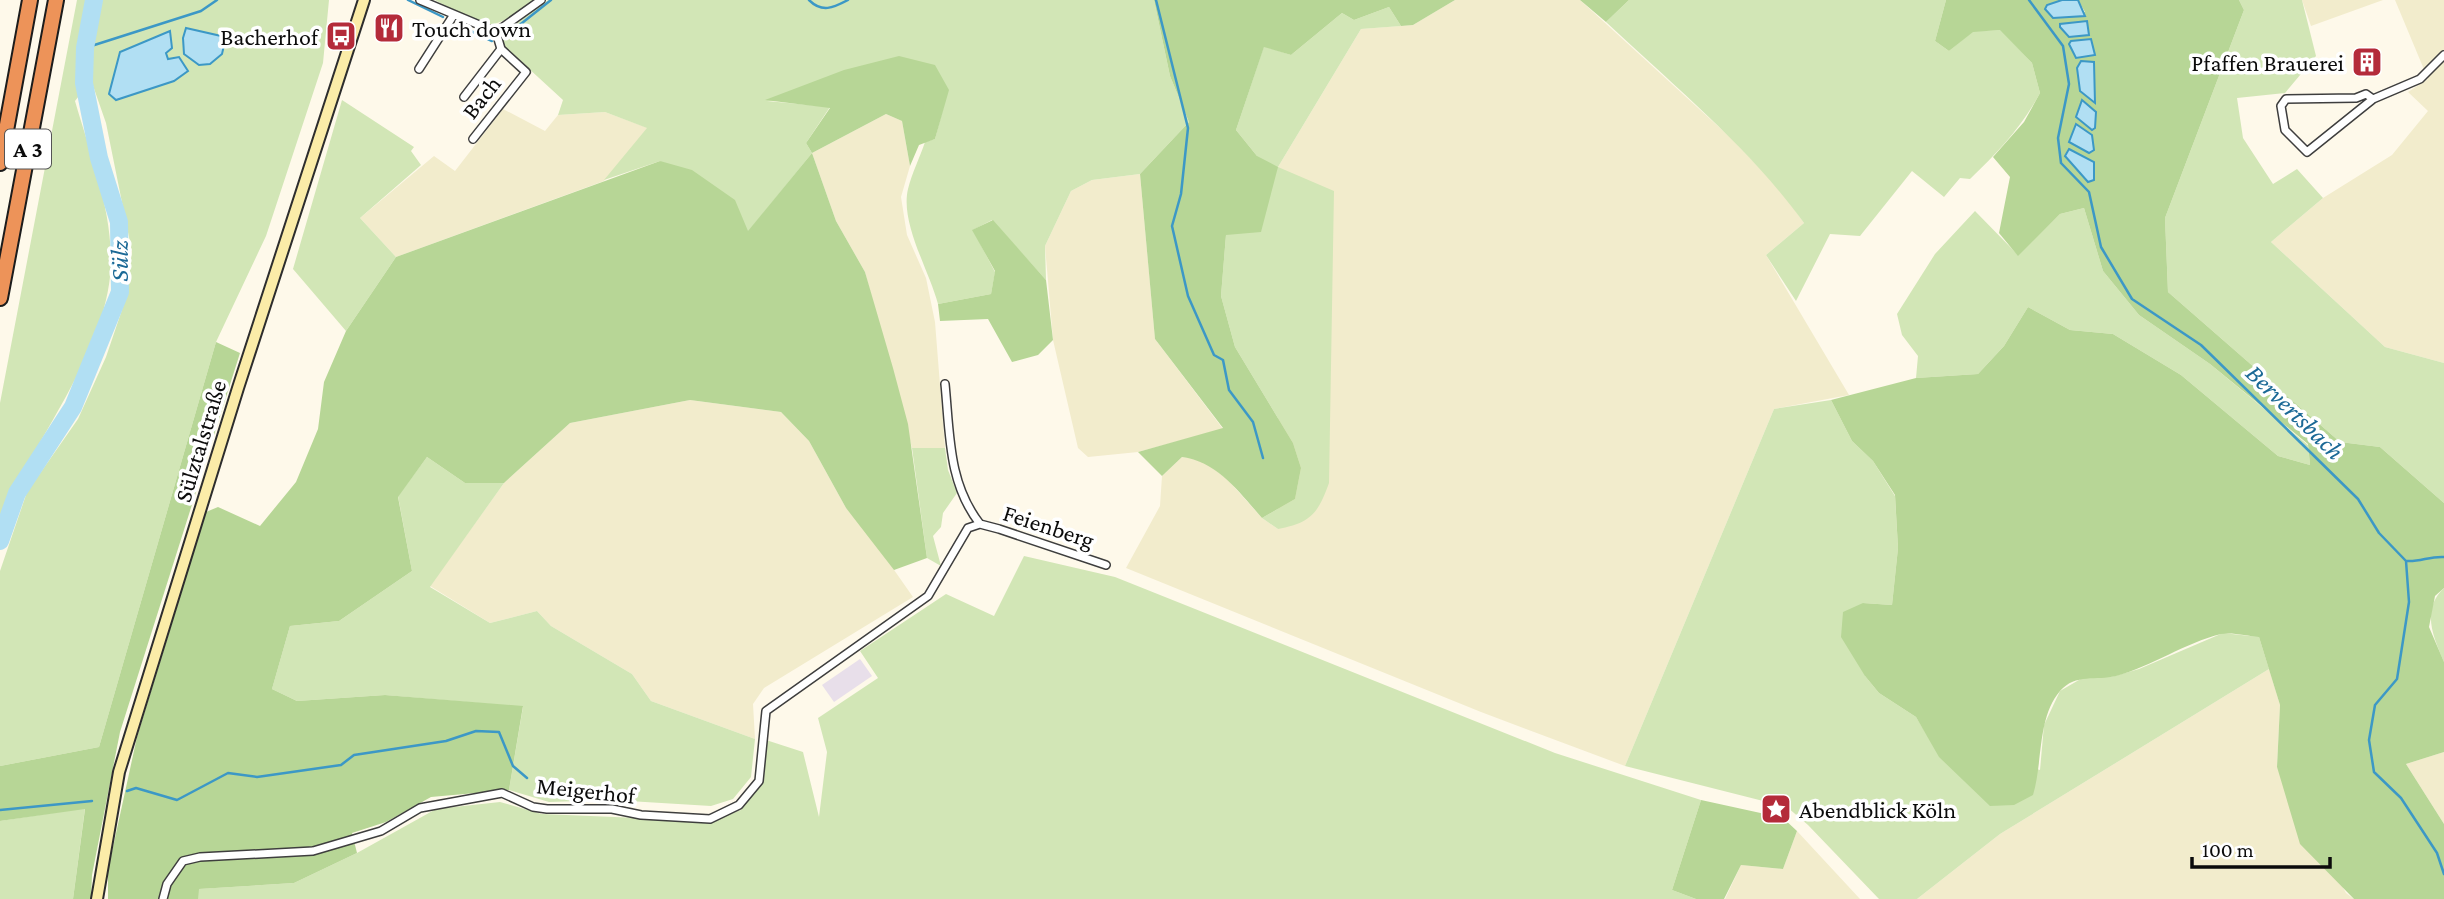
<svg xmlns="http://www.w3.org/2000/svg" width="2444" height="899" font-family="'Crimson Pro',serif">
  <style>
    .industrial { fill: #e8dfea }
    .farmland { fill: #f2eccc }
    .green { fill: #d2e6b6; fill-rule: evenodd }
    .forest { fill: #b7d696 }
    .water { fill: #b1dff3; stroke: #3c98c6; stroke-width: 2 }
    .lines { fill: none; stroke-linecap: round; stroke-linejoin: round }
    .stream { stroke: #3c98c6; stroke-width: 2.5 }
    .river { stroke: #b1dff3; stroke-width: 18 }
    .minor-casing { stroke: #3e3e3e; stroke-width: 10 }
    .secondary-casing { stroke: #2d2d2d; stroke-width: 14 }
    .motorway-casing { stroke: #1c1c1c; stroke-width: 18 }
    .minor { stroke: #fff; stroke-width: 7 }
    .secondary { stroke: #fbeca8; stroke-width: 10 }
    .motorway { stroke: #ed9359; stroke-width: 14 }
    .labels { text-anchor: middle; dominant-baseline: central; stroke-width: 7; stroke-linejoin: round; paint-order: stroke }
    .shield { fill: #fff; stroke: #545454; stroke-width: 2 }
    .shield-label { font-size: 23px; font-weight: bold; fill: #0b0b0b }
    .poi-label { font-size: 24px; fill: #0b0b0b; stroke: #fff; text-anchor: start }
    .street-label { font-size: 24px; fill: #0b0b0b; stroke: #fff }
    .water-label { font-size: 26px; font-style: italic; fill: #1b6996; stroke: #fff }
  </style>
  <rect width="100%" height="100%" fill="#fef9ea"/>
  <path class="industrial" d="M860,659L872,676L834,702L822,685Z"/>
  <path class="farmland" d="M1455,0H1580L1732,139L1783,193L1804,223L1766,255L1849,395L1774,409L1625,766L1481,712L1126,568L1160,506L1162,476L1182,457L1202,460L1227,479L1262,518L1278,529V167L1361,29L1413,25Z
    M2302,0H2383L2311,26Z
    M2395,0H2444V363L2385,347L2271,242L2323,198L2392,155L2428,111L2408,92L2428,79Z
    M503,109L545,131L558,115L605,112L648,128L604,181L396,257L360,218L434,156L455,171Z
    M886,114L902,121L910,166L901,197L907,235L926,278L935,322L945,448H912L865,272L836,221L812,153Z
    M1140,174L1155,339L1223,429L1138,452L1088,457L1078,448L1053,340L1045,246L1071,191L1092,180Z
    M690,400L781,412L809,441L846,508L871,537L913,597L764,688L753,704L755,739L651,701L632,674L551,626L537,611L490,623L430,586L504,483L570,423Z
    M2269,669L2280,705L2277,767L2346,893L2354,899H1917L2000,834Z
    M2444,752V824L2406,764Z
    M1797,831L1860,899H1725L1741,865L1783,869Z"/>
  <path class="green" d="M77,0H329L323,63L266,236L216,342L99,747L0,766V571L27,492L78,419L106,357L125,301L132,252L106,123L91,80L75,101C90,153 111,206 111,261C110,348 35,439 0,517V403ZM186,28L221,36L222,54L210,64L199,65L183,38ZM132,46L172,47L165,53L168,59Z
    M435,0H536C484,36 488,30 435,0Z
    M548,0H1154L1170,76L1189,122L1140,174L1092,180L1071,191L1045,246L1046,280L992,220L973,230L995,272L991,294L938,304C929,270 900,223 908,189C912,173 920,157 925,142L935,139L948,90L767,101L830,107L806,143L812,153L748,232L660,161L604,180L647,128L605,112L558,115L563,100L501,43V35Z
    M1629,0H1946L1935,41L1949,51L1973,31L2001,30L2032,63L2040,93C2021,128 1998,152 1970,179L1960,178L1944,197L1912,171L1860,236L1830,234L1796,301L1766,255L1804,223C1749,147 1674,86 1606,22Z
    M2239,0H2302L2316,56L2285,93L2237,98L2243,138L2273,184L2297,169L2323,198L2271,242L2385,347L2444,363V503L2380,447L2340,442L2168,292L2165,218L2244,10Z
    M1389,7L1401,26L1361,29L1278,167L1334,191L1329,483C1318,514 1310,523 1278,529L1262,518L1295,499L1301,468L1293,443L1235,347L1221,296L1226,235L1257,156L1236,130L1264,46L1291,55L1342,13L1354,20Z
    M342,100L414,147L411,151L421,165L360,218L396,257L346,331L293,269Z
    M2084,208L2103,271L2139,315L2210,364L2308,445L2310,465L2278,456L2181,375L2113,334L2070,330L2028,307L2004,346L1978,374L1916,378L1918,356L1902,335L1897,314L1935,254L1975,211L2018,255L2060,214Z
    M1831,400L1852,441L1873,461L1895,496L1898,548L1892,605L1863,603L1865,676L1879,693L1916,717L1927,735L2040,770L2044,725L2060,691L2084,677H2111L2139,669L2223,633L2259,637L2269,669L2000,834L1917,899H1879L1808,825L1787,807L1625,766L1774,409Z
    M912,448H945L948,470L957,493L943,513L941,527L933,536L941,566L927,558Z
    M427,457L465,483H504L430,587L490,623L537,611L551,626L632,674L651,701L755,739L751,777L733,799L711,806L612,800L549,802L509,790L523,707L385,695L297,701L272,689L290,626L339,621L412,571L398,496Z
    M1024,556L1115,577L1555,753L1701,800L1672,890L1696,899H198V889L294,883L357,853L436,809L500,802L542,814L711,821L741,810L764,781L766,740L803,752L819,817L827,752L818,718L878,678L860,651L946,594L994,616Z
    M2444,588V662C2433,636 2421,610 2444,588Z
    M85,808L73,899H0V821Z"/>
  <path class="forest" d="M1154,0H1455L1413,25L1401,26L1389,7L1354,20L1342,13L1291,55L1264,47L1236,130L1257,156L1278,167L1261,232L1226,235L1221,296L1235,347L1293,443L1301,468L1295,499L1262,518C1239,492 1218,462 1182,457L1162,476L1138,452L1223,428L1155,339L1140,174L1189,122L1170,76Z
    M1580,0H1629L1606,22Z
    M1946,0H2062L2047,5L2085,12L2078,0H2239L2244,10L2165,218L2168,292L2340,442L2380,447L2444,503V588L2435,596L2429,627L2444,662V752L2406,764L2444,824V899H2354L2300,844L2277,767L2280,705L2259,637C2248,636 2232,632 2221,634C2185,643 2152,666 2116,676C2096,681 2076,673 2060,691C2037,718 2043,762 2033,795L2014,805L1990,806L1939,757L1916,717L1879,693L1865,676L1841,637L1843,612L1863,603L1892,605L1898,548L1895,495L1873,461L1852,441L1831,400L1916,378L1978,374L2004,346L2028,307L2070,330L2113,334L2181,375L2278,456L2310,465L2308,444L2210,364L2139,315L2103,271L2084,208L2060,214L2018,256L1999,233L2010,177L1993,157L2024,122L2040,93L2032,63L2000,30L1973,32L1949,51L1935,41Z
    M899,56L935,65L949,90L935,139L919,145L910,166L902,121L886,114L812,153L836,221L865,272L893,368L908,424L927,558L894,570L846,508L809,441L781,412L690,400L570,423L504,483H465L427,457L398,497L412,571L339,621L290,626L272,689L297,701L385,695L523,706L509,790L431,797L386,822L352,833L357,853L294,883L199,889L198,899H108V870L137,737L206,512L218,507L260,526L296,482L318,429L324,382L346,331L396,257L660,161L692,170L735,200L748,231L812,153L806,143L830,108L765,100L844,70Z
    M993,220L1046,280L1053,340L1038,355L1012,362L988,319L940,321L938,304L991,294L995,271L972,230Z
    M216,342L240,353L120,732L92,875L91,899H73L85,809L0,821V766L99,747Z
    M1701,800L1783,818L1797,831L1783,869L1741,865L1724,899H1696L1672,890Z"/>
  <path class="water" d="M2062,0H2078L2085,16L2053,18L2045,9L2047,5Z
    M2087,21L2089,35L2069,37L2060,27V24Z
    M186,28L221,36L225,41L222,54L210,64L199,65L184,54L183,38Z
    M170,31L172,48L166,53L168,59L179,57L188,71L174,81L116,100L109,94L120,52Z
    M2091,39L2095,55L2076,58L2069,44L2071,41Z
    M2081,61L2094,62L2095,103L2080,91L2077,68Z
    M2082,100L2096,112L2095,128L2092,130L2076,117Z
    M2076,124L2092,135L2094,150L2089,153L2069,142Z
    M2069,149L2094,162V180L2088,182L2065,156Z"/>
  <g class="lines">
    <path class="stream" d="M408,0L443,17
      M809,0C822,13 833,8 848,0
      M1156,0L1188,128L1181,194L1172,226L1188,296L1214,355L1223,360L1229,390L1253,422L1263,458
      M2029,0L2063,46L2069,84L2058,138L2061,163L2089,192L2101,247L2132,299L2201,345L2358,499L2379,533L2406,561L2409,602L2397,679L2375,705L2369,740L2374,772L2401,798L2437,853L2444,874
      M460,26L492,41
      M503,38L551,0
      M85,48L201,11L217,0
      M2407,561C2420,562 2430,556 2444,557
      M127,791L136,788L177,800L228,773L257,777L341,765L354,755L446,741L476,731L499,732L513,766L527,778
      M0,810L92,801"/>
    <path class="river" d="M0,541L17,493L73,407L120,292L119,222L99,158L84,83L85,48L94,0"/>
    <g class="minor-casing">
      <path id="minor" d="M420,0L496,32
        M496,32L541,0
        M419,69L453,16
        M464,97L501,49
        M2373,99L2366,94L2356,98L2286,99L2281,106L2285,130L2307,152L2373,99L2420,79L2444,55
        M473,139L526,72L501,49L496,32
        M945,384C950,434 948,483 980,524
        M163,899L167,884L183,861L200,857L313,851L381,831L420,808L502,793L533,807L547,809H612L641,815L710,819L739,805L759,781L766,711L928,596L968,528L980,524L999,529L1106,565"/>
    </g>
    <g class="secondary-casing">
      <path id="secondary" d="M97,899L119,772L238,388L364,0"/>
    </g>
    <g class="motorway-casing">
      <path id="motorway" d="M0,163L30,0
        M0,298L56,0"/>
    </g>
    <use href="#minor" class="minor"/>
    <use href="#secondary" class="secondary"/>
    <use href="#motorway" class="motorway"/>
  </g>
  <defs>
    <g id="restaurant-square" transform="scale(1.575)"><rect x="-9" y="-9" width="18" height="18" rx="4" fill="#b42b3a" stroke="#fff"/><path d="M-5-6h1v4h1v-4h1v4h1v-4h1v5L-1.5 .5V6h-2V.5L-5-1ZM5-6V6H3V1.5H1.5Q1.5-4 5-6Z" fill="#fff"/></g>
    <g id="bus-square" transform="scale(1.575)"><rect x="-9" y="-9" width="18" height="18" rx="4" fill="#b42b3a" stroke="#fff"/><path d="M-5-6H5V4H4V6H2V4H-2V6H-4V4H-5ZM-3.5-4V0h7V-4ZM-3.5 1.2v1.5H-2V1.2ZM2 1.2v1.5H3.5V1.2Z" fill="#fff"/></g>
    <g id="building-square" transform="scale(1.575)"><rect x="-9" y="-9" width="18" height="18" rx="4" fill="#b42b3a" stroke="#fff"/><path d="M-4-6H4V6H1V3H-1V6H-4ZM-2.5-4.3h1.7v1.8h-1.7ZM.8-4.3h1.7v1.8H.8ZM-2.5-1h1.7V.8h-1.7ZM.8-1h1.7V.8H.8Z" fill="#fff"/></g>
    <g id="sight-square" transform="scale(1.575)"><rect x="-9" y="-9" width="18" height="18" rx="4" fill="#b42b3a" stroke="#fff"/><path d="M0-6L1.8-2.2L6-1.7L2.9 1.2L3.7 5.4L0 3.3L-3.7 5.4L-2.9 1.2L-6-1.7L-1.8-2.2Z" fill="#fff"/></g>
  </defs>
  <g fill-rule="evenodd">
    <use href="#restaurant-square" x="389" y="28"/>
    <use href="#bus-square" x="341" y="36"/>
    <use href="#building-square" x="2367" y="62"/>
    <use href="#sight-square" x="1776" y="809"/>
  </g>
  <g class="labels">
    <rect class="shield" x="5" y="129.5" width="46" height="39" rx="5"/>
    <g class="shield-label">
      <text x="28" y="149">A 3</text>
    </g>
    <g class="poi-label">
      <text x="412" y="28">Touch down</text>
      <text x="318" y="36" text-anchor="end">Bacherhof</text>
      <text x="2344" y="62" text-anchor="end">Pfaffen Brauerei</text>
      <text x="1799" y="809">Abendblick Köln</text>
    </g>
    <g class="street-label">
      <text transform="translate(481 97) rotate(-52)">Bach</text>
      <text transform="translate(200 441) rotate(-73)">Sülztalstraße</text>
      <text transform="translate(1049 526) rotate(18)">Feienberg</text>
      <text transform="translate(586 790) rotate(6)">Meigerhof</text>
    </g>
    <g class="water-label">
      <text transform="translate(119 261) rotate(-90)">Sülz</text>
      <text transform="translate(2295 412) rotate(44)">Bervertsbach</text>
    </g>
  </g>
  <path d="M2192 857v10h138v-10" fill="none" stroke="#0b0b0b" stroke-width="3.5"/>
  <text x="2202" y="857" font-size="21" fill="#0b0b0b" stroke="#ffffff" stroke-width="5" paint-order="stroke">100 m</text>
</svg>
